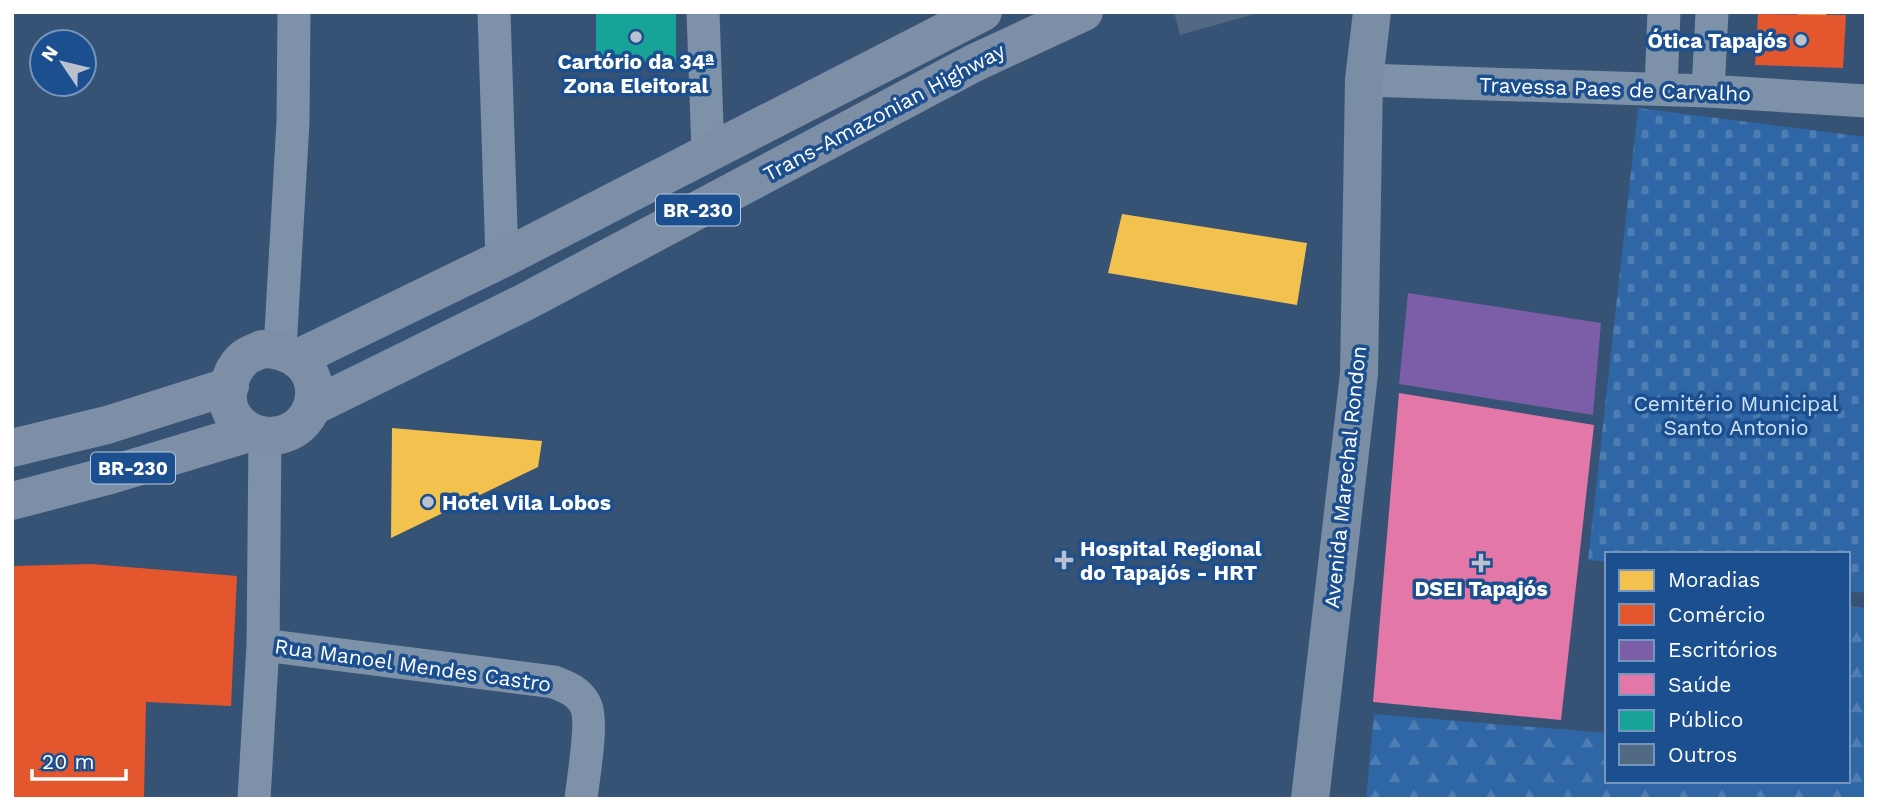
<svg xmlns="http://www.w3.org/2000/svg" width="1878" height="811" font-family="'Work Sans',sans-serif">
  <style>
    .forest { fill: url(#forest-firs) }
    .cemetery { fill: url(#cemetery-stones) }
    .homes { fill: #f2c14e }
    .shops { fill: #e4572e }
    .offices { fill: #7b5ea7 }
    .health { fill: #e377a8 }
    .public { fill: #17a398 }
    .building { fill: #526984 }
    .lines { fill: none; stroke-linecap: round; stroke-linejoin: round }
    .street { stroke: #7d92a8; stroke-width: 33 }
    .secondary { stroke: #798da4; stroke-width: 38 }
    .primary { stroke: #7d8ea7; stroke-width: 38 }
    .poi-dot { fill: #b9c2ce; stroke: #1b4f8f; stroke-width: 2.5 }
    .labels { text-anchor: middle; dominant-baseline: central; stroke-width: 7; stroke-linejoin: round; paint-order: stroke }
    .shield { fill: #1b4f8f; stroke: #bbcadd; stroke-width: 2 }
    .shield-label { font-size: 19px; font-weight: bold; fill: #fff }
    .poi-label { font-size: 21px; font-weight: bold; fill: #fff; stroke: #1b4f8f }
    .street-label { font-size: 21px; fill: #fff; stroke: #1b4f8f }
    .park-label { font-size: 21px; fill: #cfe3fa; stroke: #1b4f8f }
  </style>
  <defs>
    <pattern id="forest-firs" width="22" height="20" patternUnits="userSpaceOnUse" patternTransform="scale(1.75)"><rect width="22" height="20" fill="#2f66a5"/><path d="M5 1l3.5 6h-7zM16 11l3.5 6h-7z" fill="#4e7db2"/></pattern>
    <pattern id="cemetery-stones" width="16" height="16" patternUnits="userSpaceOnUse" patternTransform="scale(1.75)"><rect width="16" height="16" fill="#2f66a5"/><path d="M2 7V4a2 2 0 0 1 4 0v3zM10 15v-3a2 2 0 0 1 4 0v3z" fill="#4e7db2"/></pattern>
  </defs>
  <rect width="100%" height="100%" fill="#365274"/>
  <path class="forest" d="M1848,606L1866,608V799H1366L1374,714L1607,733V781H1848Z"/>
  <path class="cemetery" d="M1638,108L1866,137V593L1848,591V554H1607V562L1588,560Z"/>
  <path class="homes" d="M1798,12H1827L1826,15H1798Z
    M1122,214L1307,243L1297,305L1108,273Z
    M392,428L542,441L538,467L391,538Z"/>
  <path class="shops" d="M1758,14L1846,15L1843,68L1755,65Z
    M91,564L237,576L231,706L146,702L144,799H12V566Z"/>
  <path class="offices" d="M1408,293L1601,323L1593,415L1399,384Z"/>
  <path class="health" d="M1399,393L1594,425L1561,720L1373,702Z"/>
  <path class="public" d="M596,12H676V62L596,63Z"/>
  <path class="building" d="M1174,12H1258V13L1180,35Z"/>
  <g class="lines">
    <path class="street" d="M494,12L502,259
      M703,12L708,152
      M1364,80L1708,91L1866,101
      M1661,89L1664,12
      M1708,91L1712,12
      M280,349L293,122L294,12
      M263,645L554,682C567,687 578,691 585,704C594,719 583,779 581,799
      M254,799L263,645L265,436"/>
    <path class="secondary" d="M1310,799L1359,374L1364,80L1372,12"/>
    <path class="primary" d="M262,349C333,350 327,433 271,436C256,436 242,429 234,417C222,400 229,372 243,359C248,354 256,352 262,349Z
      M298,358L502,259L983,12
      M312,407L525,302L974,63L1084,12
      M12,448L107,425L230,386
      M12,501L107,476L252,432"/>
  </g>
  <g class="poi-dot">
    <circle cx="636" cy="37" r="7"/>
    <circle cx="1801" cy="40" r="7"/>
    <circle cx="428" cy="502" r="7"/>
    <path d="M1060.5 549.5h7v7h7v7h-7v7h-7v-7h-7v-7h7z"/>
    <path d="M1477.5 552.5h7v7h7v7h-7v7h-7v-7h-7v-7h7z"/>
  </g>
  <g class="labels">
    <g class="shield">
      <rect x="656" y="194.5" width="84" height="31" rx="5"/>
      <rect x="91" y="452.5" width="84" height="31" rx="5"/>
    </g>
    <g class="shield-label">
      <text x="698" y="210">BR-230</text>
      <text x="133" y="468">BR-230</text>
    </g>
    <g class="poi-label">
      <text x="1787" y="40" text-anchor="end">Ótica Tapajós</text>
      <text x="636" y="61">Cartório da 34ª<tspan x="636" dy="24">Zona Eleitoral</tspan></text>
      <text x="442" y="502" text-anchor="start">Hotel Vila Lobos</text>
      <text x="1080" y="548" text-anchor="start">Hospital Regional<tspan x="1080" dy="24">do Tapajós - HRT</tspan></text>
      <text x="1481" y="588">DSEI Tapajós</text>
    </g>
    <g class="street-label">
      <text transform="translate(1615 89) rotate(2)">Travessa Paes de Carvalho</text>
      <text transform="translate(884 112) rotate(-28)">Trans-Amazonian Highway</text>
      <text transform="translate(1345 477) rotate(-84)">Avenida Marechal Rondon</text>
      <text transform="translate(413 665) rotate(8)">Rua Manoel Mendes Castro</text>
    </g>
    <g class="park-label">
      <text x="1736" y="403">Cemitério Municipal<tspan x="1736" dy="24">Santo Antonio</tspan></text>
    </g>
  </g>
  <rect width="1878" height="811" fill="none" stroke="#ffffff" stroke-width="28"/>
  <rect x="1605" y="552" width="245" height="231" fill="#1b4f8f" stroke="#7695bc" stroke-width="2"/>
  <rect x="1619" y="570" width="35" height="21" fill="#f2c14e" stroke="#7695bc" stroke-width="2"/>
  <text x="1668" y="587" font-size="21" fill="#ffffff">Moradias</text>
  <rect x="1619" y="604" width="35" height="21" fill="#e4572e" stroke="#7695bc" stroke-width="2"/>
  <text x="1668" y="622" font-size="21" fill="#ffffff">Comércio</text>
  <rect x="1619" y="640" width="35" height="21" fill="#7b5ea7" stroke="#7695bc" stroke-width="2"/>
  <text x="1668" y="657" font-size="21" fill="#ffffff">Escritórios</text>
  <rect x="1619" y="674" width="35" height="21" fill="#e377a8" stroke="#7695bc" stroke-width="2"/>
  <text x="1668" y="692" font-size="21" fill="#ffffff">Saúde</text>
  <rect x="1619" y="710" width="35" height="21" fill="#17a398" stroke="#7695bc" stroke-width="2"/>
  <text x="1668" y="727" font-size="21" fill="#ffffff">Público</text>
  <rect x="1619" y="744" width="35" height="21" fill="#526984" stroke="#7695bc" stroke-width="2"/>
  <text x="1668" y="762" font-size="21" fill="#ffffff">Outros</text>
  <g transform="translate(63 63) rotate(305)"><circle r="33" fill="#1b4f8f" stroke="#7695bc" stroke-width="2"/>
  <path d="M0-5L12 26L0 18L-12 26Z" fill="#b9c2ce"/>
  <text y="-10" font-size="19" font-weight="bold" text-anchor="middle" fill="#ffffff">N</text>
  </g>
  <path d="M32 769v10h94v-10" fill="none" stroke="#ffffff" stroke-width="3.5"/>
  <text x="42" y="769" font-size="21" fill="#ffffff" stroke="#1b4f8f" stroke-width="5" paint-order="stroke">20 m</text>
</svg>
